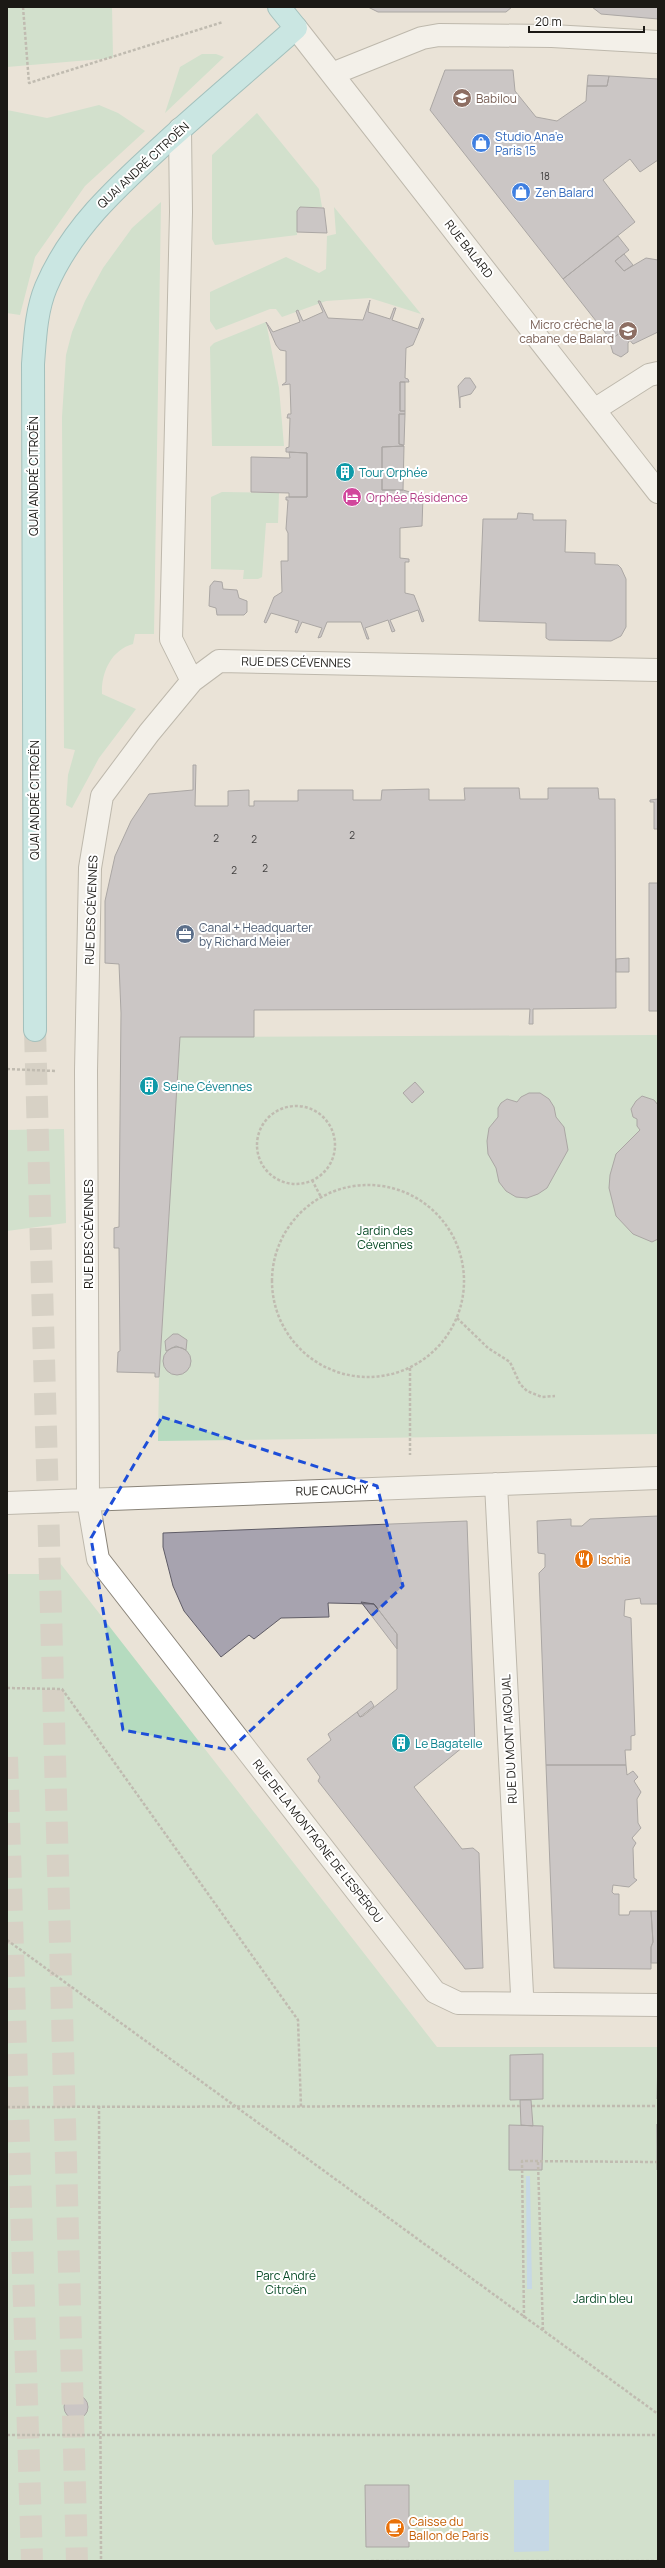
<svg xmlns="http://www.w3.org/2000/svg" width="665" height="2568" font-family="Manrope,sans-serif">
  <style>
    .green { fill: #b5dbbf }
    .water { fill: #9bc9f6 }
    .building { fill: #a7a3af; stroke: #5f5c66 }
    .lines { fill: none; stroke-linecap: round; stroke-linejoin: round }
    .major-tunnel { stroke: #c1bbb0; stroke-width: 22; stroke-dasharray: 22 11; stroke-linecap: butt }
    .minor-casing { stroke: #8a8479; stroke-width: 24 }
    .major-casing { stroke: #4e959c; stroke-width: 24 }
    .path { stroke: #8f8a82; stroke-width: 2.5; stroke-dasharray: 3 2; stroke-linecap: butt }
    .minor { stroke: #fff; stroke-width: 22 }
    .major { stroke: #a5e8ef; stroke-width: 22 }
    .marked { fill: none; stroke: #1d4ed8; stroke-width: 3; stroke-dasharray: 8 5; stroke-linejoin: round }
    .labels { text-anchor: middle; dominant-baseline: central; stroke-width: 4; stroke-linejoin: round; paint-order: stroke }
    .number-label { font-size: 10px; fill: #3e3c3c }
    .education-label { font-size: 12px; fill: #785e54; stroke: #fff; text-anchor: start }
    .shop-label { font-size: 12px; fill: #366cbe; stroke: #fff; text-anchor: start }
    .street-label { font-size: 12px; fill: #1b1915; stroke: #fff }
    .culture-label { font-size: 12px; fill: #0d838f; stroke: #fff; text-anchor: start }
    .hotel-label { font-size: 12px; fill: #b23c85; stroke: #fff; text-anchor: start }
    .service-label { font-size: 12px; fill: #4e5e75; stroke: #fff; text-anchor: start }
    .park-label { font-size: 12px; fill: #094b27; stroke: #fff }
    .food-label { font-size: 12px; fill: #c56008; stroke: #fff; text-anchor: start }
  </style>
  <rect width="100%" height="100%" fill="#eae3d7"/>
  <path class="green" d="M7,7H112L113,58L7,67Z
    M202,54H216L224,57L165,113L180,67Z
    M99,105L118,113L145,131L85,186L35,257L20,315L7,313V110L47,118Z
    M257,113L319,189L322,207H300L297,211V235L215,245L212,239V155Z
    M161,202L154,634H135L133,644C111,650 101,673 102,694L136,709L99,758L72,808L66,805L68,775L75,750L64,748L62,417L66,355L72,332L85,301L103,268L132,228Z
    M334,207L421,314L370,298L326,301L282,317L276,309H270L216,330L210,321V292L286,257L319,273L326,269L327,236L336,234Z
    M266,322L279,388L284,446H212L210,347L214,343Z
    M222,492L279,493L278,523H266L262,577L258,579H243L244,570L211,569V497Z
    M658,1035V1434L158,1441L159,1377L180,1037Z
    M64,1129L66,1223L7,1231V1130Z
    M60,1563L437,2047H658V2561H7V1574H46Z"/>
  <path class="water" d="M526,2176H530L532,2289H527Z
    M514,2480H549V2551L514,2552Z"/>
  <path class="building" d="M368,7H512L506,12H378Z
    M592,7H658V19L601,14Z
    M445,70H513L515,91L536,117L557,121L586,101L587,86H607L609,76L658,79V160L640,172L630,159L603,180L635,222L563,279L430,110Z
    M588,75L609,76L607,86H587Z
    M300,207L324,208L327,233L297,232V211Z
    M618,236L629,250L615,261L624,271L646,258L658,260V332L633,344L622,331L611,340L563,279Z
    M624,254L633,265L624,271L615,261Z
    M370,300L368,312L390,319L394,308H396L392,320L418,329L422,318L424,319L413,345L406,348L405,378L408,379L409,382H400V411H405V414H399V444L404,446L382,447V490H403L423,496L422,526L400,528V558L409,559V562H405V593L414,595L424,621L422,622L418,610L390,620L395,631L392,632L388,620L365,628L369,639H367L361,622H327L321,637L318,638L322,628L302,622L297,633L295,632L299,621L271,613L266,623L264,622L274,597L282,592L281,561H288V533L286,529L288,500H286V497H307V453L286,452V448L289,447L290,418H287L288,414H291L290,384L282,385L286,382V351L280,350L276,345L266,322L273,332L300,322L296,311L298,310L303,321L323,312L318,301H320L328,318L363,320Z
    M622,331L630,340L628,343V352L621,357L613,353L608,336L611,340Z
    M465,378H470L476,387L471,394L460,397V408L458,386Z
    M400,382H405V411H400Z
    M399,414H405L404,445L399,444Z
    M404,446L403,490H382V447Z
    M289,452L307,453V497H289V493L251,492V457L290,458Z
    M518,513L533,514V520H566L565,552L595,553V564L618,565L621,568L626,579V627L621,636L611,641L549,640L546,638V623L479,621L483,519H517Z
    M214,581L222,582L223,589L237,590L239,598L247,601V612L244,615H217L216,608L209,606L210,586Z
    M193,765H196L195,806H228V791L249,790V806H254V801H298V790H353V800H381L382,790L429,789V800H465L464,788H519L520,799H548V788H598L599,799H615L616,1008L533,1009V1024H529L530,1009L254,1010V1037H180L159,1377H155V1373L117,1372L118,1352L120,1351L119,1248H114V1228L119,1227L121,1013L119,964L105,963V901L115,856L131,821L149,794L193,790Z
    M658,799V829H654V802H650V800Z
    M649,883H658V1011H649Z
    M629,958V972H616V959Z
    M415,1082L424,1092L412,1103L403,1093Z
    M529,1093H540L549,1099L554,1107L556,1117L564,1127L568,1150L547,1188L538,1194L527,1198L516,1197L506,1191L499,1182L496,1168L488,1154L487,1141L489,1128L498,1117V1108L501,1103L507,1099L517,1102L521,1097Z
    M642,1096L654,1100L658,1105V1239L652,1242L633,1234L616,1216L609,1188L610,1175L616,1154L640,1130L637,1126V1119L633,1117L631,1109L636,1101Z
    M173,1334H178L187,1340L186,1350L176,1346L166,1351L165,1341Z
    M163 1361a14 14 0 1 1 28 0a14 14 0 1 1-28 0Z
    M658,1516V1604H641L640,1598L625,1600L624,1616L631,1618L635,1735L631,1736V1750H625L626,1765H546L539,1573L545,1567V1554L538,1553L537,1521L571,1519V1526H582L590,1519Z
    M467,1521L475,1745L463,1747L414,1787L462,1849L473,1848L479,1853L483,1968L465,1969L463,1966L318,1781L320,1777L307,1759L331,1740L328,1734L357,1712L360,1717L363,1716L397,1689V1634L374,1604L328,1603L329,1617L281,1618L254,1639L249,1635L221,1657L184,1611L173,1586L163,1547V1533Z
    M361,1602L374,1604L397,1634V1649Z
    M371,1701L374,1706L360,1717L357,1712Z
    M546,1765H626L627,1775L633,1771L638,1777L634,1781L641,1792L637,1799L638,1823L641,1828L632,1838L636,1843L633,1848L634,1878L637,1880L629,1887L613,1885L612,1892L614,1894H619V1915H629L630,1911H651L653,1942L651,1947V1969L554,1968Z
    M651,1911H658V1963H651V1947L653,1942Z
    M543,2054V2099L510,2100V2055Z
    M658,2054V2099H657Z
    M520,2100H531L533,2126L521,2125Z
    M657,2124L658,2170H657Z
    M509,2125L543,2126L542,2170H509Z
    M64 2407a12 12 0 1 1 24 0a12 12 0 1 1-24 0Z
    M365,2485H409V2547H366Z"/>
  <g class="lines">
    <path class="major-tunnel" d="M35,1030L77,2561
      M7,1757L32,2561"/>
    <g class="minor-casing">
      <path id="minor" d="M296,28L658,492
        M332,74L422,38L439,35L552,36L658,42
        M180,129L181,212L171,639L192,681
        M594,410L649,375L658,373
        M658,670L219,661L192,681L149,733L102,796L90,868L86,1071L88,1500L98,1559L435,1992L458,2003L658,2005
        M496,1484L522,1994
        M7,1503L658,1478"/>
    </g>
    <g class="major-casing">
      <path id="major" d="M35,1030L33,364C35,339 36,311 46,287C71,228 118,186 164,144C207,105 252,67 296,28L279,7"/>
    </g>
    <path class="path" d="M23,7L29,83L223,22
      M7,1069L55,1071
      M257 1145a39 39 0 1 1 78 0a39 39 0 1 1-78 0Z
      M312,1180L321,1197
      M272 1281a96 96 0 1 1 192 0a96 96 0 1 1-192 0Z
      M457,1318L488,1348L510,1362L520,1384L527,1391L542,1397L555,1396
      M410,1368V1455
      M7,1688L62,1689L298,2020L301,2107
      M7,1940L658,2414
      M99,2106L101,2561
      M532,2106H658
      M7,2107L520,2106
      M538,2162L543,2332
      M524,2318L522,2161L658,2162
      M7,2435H658
      M371,2561H658"/>
    <use href="#minor" class="minor"/>
    <use href="#major" class="major"/>
  </g>
  <path d="M0 0H665V2568H0ZM162,1417L377,1486L403,1586L230,1750L123,1730L91,1538Z" fill="#eae3d7" fill-opacity=".55" fill-rule="evenodd"/>
  <path class="marked" d="M162,1417L377,1486L403,1586L230,1750L123,1730L91,1538Z"/>
  <defs>
    <g id="school-disc" transform="scale(1)"><circle r="9.5" fill="#8d6e63" stroke="#fff"/><path d="M0-5L7-2L0 1L-7-2ZM-4 1L0 2.5L4 1V4Q0 6-4 4Z" fill="#fff"/></g>
    <g id="shop-disc" transform="scale(1)"><circle r="9.5" fill="#3f7fe0" stroke="#fff"/><path d="M-5-2.5h2.3a2.7 3.5 0 0 1 5.4 0H5L5.5 6h-11ZM-1.5-2.5h3a1.5 2.3 0 0 0-3 0Z" fill="#fff"/></g>
    <g id="building-disc" transform="scale(1)"><circle r="9.5" fill="#0f9aa8" stroke="#fff"/><path d="M-4-6H4V6H1V3H-1V6H-4ZM-2.5-4.3h1.7v1.8h-1.7ZM.8-4.3h1.7v1.8H.8ZM-2.5-1h1.7V.8h-1.7ZM.8-1h1.7V.8H.8Z" fill="#fff"/></g>
    <g id="hotel-disc" transform="scale(1)"><circle r="9.5" fill="#d1479c" stroke="#fff"/><path d="M-6-4.5h1.5V1H6V5H4.5V3h-9V5H-6ZM-4 0a1.8 1.8 0 1 1 3.6 0ZM.5 0V-2.5h3Q6-2.5 6 0Z" fill="#fff"/></g>
    <g id="office-disc" transform="scale(1)"><circle r="9.5" fill="#5c6f8a" stroke="#fff"/><path d="M-6-3h4V-5.5h4V-3h4V5H-6ZM-1-4.5V-3h2v-1.5ZM-6 0V1H6V0Z" fill="#fff"/></g>
    <g id="restaurant-disc" transform="scale(1)"><circle r="9.5" fill="#e8710a" stroke="#fff"/><path d="M-5-6h1v4h1v-4h1v4h1v-4h1v5L-1.5 .5V6h-2V.5L-5-1ZM5-6V6H3V1.5H1.5Q1.5-4 5-6Z" fill="#fff"/></g>
    <g id="cafe-disc" transform="scale(1)"><circle r="9.5" fill="#e8710a" stroke="#fff"/><path d="M-5.5-4.5H6V0H3Q3 3.5 0 3.5H-2.5Q-5.5 3.5-5.5 0ZM3-3.2v2h1.7v-2ZM-6 4.5H4V6H-6Z" fill="#fff"/></g>
  </defs>
  <g fill-rule="evenodd">
    <use href="#school-disc" x="462" y="98"/>
    <use href="#shop-disc" x="481" y="143"/>
    <use href="#shop-disc" x="521" y="192"/>
    <use href="#school-disc" x="628" y="331"/>
    <use href="#building-disc" x="345" y="472"/>
    <use href="#hotel-disc" x="352" y="497"/>
    <use href="#office-disc" x="185" y="934"/>
    <use href="#building-disc" x="149" y="1086"/>
    <use href="#restaurant-disc" x="584" y="1559"/>
    <use href="#building-disc" x="401" y="1743"/>
    <use href="#cafe-disc" x="395" y="2528"/>
  </g>
  <g class="labels">
    <g class="number-label">
      <text x="545" y="176">18</text>
      <text x="352" y="835">2</text>
      <text x="216" y="838">2</text>
      <text x="254" y="839">2</text>
      <text x="265" y="868">2</text>
      <text x="234" y="870">2</text>
    </g>
    <g class="education-label">
      <text x="476" y="98">Babilou</text>
      <text x="614" y="324" text-anchor="end">Micro crèche la<tspan x="614" dy="14">cabane de Balard</tspan></text>
    </g>
    <g class="shop-label">
      <text x="495" y="136">Studio Ana’e<tspan x="495" dy="14">Paris 15</tspan></text>
      <text x="535" y="192">Zen Balard</text>
    </g>
    <g class="street-label">
      <text transform="translate(143 165) rotate(-43)">QUAI ANDRÉ CITROËN</text>
      <text transform="translate(469 249) rotate(52)">RUE BALARD</text>
      <text transform="translate(33 476) rotate(-90)">QUAI ANDRÉ CITROËN</text>
      <text transform="translate(296 662) rotate(1)">RUE DES CÉVENNES</text>
      <text transform="translate(34 800) rotate(-90)">QUAI ANDRÉ CITROËN</text>
      <text transform="translate(91 910) rotate(-88)">RUE DES CÉVENNES</text>
      <text transform="translate(88 1234) rotate(-90)">RUE DES CÉVENNES</text>
      <text transform="translate(332 1490) rotate(-2)">RUE CAUCHY</text>
      <text transform="translate(509 1739) rotate(-93)">RUE DU MONT AIGOUAL</text>
      <text transform="translate(318 1841) rotate(52)">RUE DE LA MONTAGNE DE L'ESPÉROU</text>
    </g>
    <g class="culture-label">
      <text x="359" y="472">Tour Orphée</text>
      <text x="163" y="1086">Seine Cévennes</text>
      <text x="415" y="1743">Le Bagatelle</text>
    </g>
    <g class="hotel-label">
      <text x="366" y="497">Orphée Résidence</text>
    </g>
    <g class="service-label">
      <text x="199" y="927">Canal + Headquarter<tspan x="199" dy="14">by Richard Meier</tspan></text>
    </g>
    <g class="park-label">
      <text x="385" y="1230">Jardin des<tspan x="385" dy="14">Cévennes</tspan></text>
      <text x="286" y="2275">Parc André<tspan x="286" dy="14">Citroën</tspan></text>
      <text x="603" y="2298">Jardin bleu</text>
    </g>
    <g class="food-label">
      <text x="598" y="1559">Ischia</text>
      <text x="409" y="2521">Caisse du<tspan x="409" dy="14">Ballon de Paris</tspan></text>
    </g>
  </g>
  <rect width="665" height="2568" fill="none" stroke="#1b1915" stroke-width="16"/>
  <path d="M529 26v6h115v-6" fill="none" stroke="#1b1915" stroke-width="2"/>
  <text x="535" y="26" font-size="12" fill="#1b1915" stroke="#ffffff" stroke-width="3" paint-order="stroke">20 m</text>
</svg>
